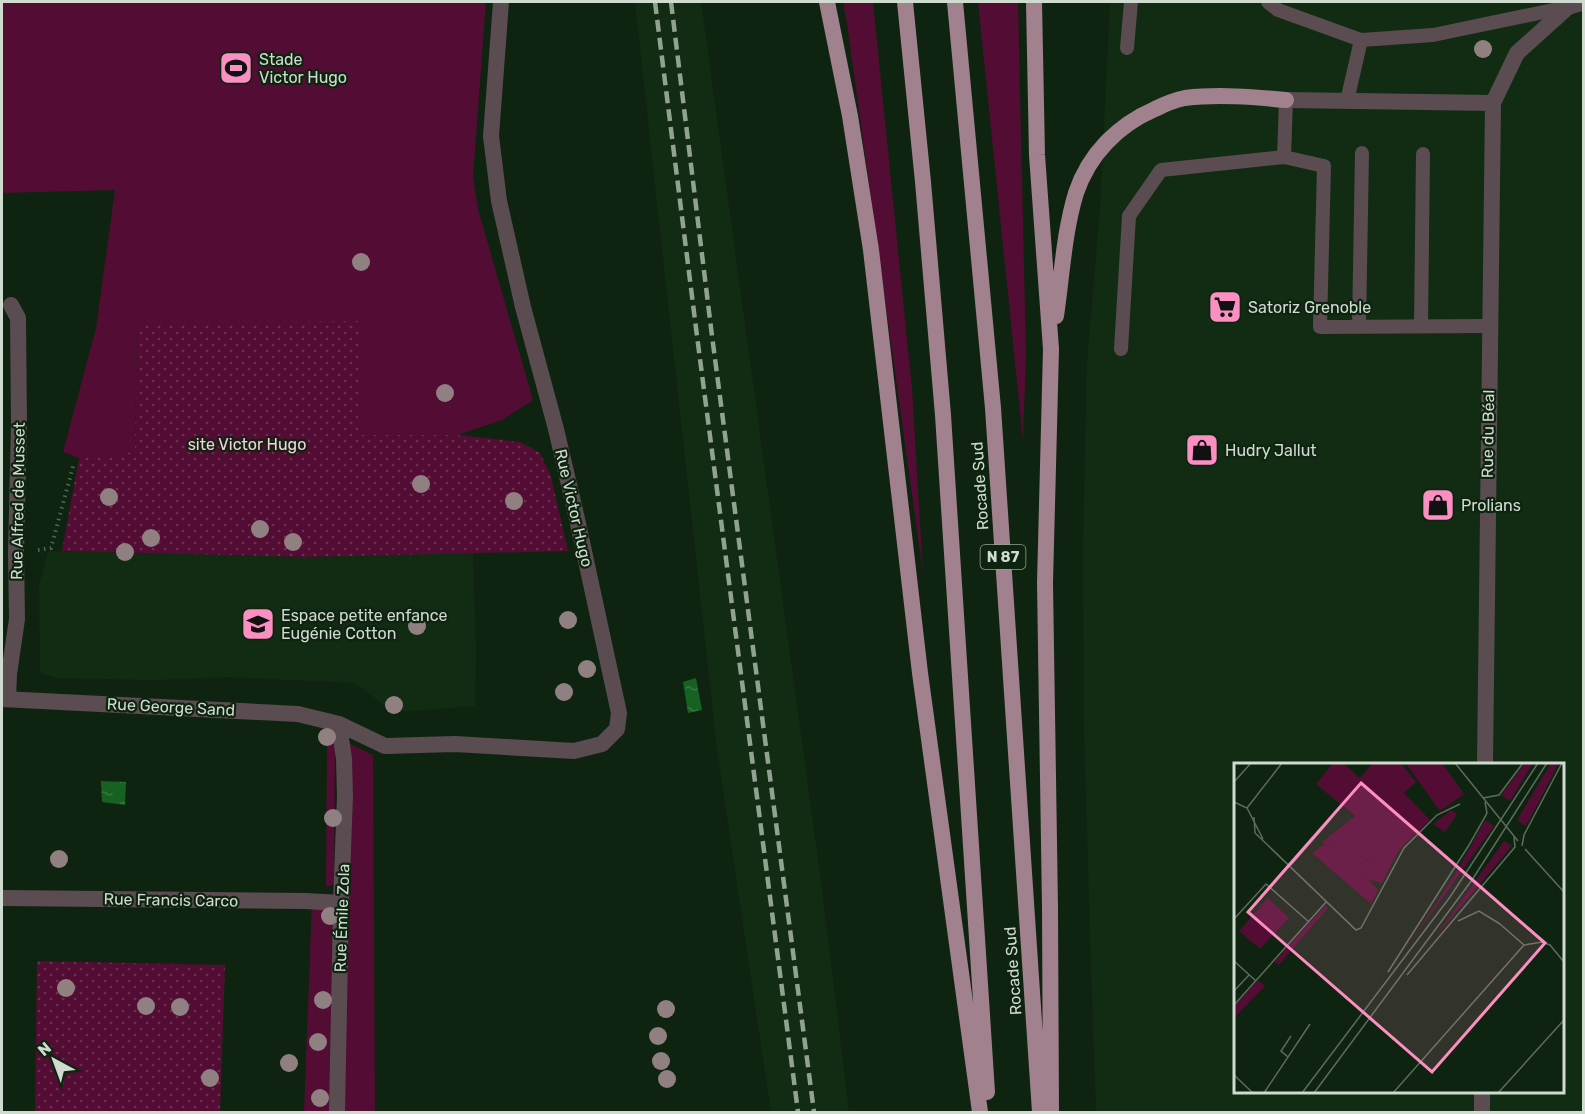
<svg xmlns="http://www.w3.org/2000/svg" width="1585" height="1114" font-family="Rubik,sans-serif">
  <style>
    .built { fill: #112c13; fill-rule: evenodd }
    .grass { fill: #530c33 }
    .park { fill: url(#park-dots) }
    .water { fill: url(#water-ripples) }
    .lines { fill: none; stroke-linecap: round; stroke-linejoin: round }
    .path { stroke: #526553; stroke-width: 4; stroke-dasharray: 1.5 4.5; stroke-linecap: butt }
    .service { stroke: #5a4c51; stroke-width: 14 }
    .minor { stroke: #5a4c51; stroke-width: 16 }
    .trunk { stroke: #a1818e; stroke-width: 16 }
    .rail { stroke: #92a292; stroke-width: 4.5; stroke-dasharray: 12 6; stroke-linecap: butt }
    .tree { fill: #918082 }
    .labels { text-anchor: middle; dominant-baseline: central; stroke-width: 4.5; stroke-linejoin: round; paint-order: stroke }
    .shield { fill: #0f2410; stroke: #95a495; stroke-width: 1.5 }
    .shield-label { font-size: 15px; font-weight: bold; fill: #cedbce }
    .poi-label { font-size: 16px; fill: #cedbce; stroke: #0f2410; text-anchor: start }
    .street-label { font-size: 16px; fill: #cedbce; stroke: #0f2410 }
    .park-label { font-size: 16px; fill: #fccbdf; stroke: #0f2410 }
    .inset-road { fill: none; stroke: #5b6d5c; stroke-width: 1.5 }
    .view { fill: #fc8fc1; fill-opacity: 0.15; stroke: #fc8fc1; stroke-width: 3 }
    .inset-edge { fill: none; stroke: #cedbce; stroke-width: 3 }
  </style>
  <defs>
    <pattern id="park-dots" width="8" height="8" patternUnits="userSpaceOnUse" patternTransform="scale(1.5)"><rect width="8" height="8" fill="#530c33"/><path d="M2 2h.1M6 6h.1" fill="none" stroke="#6b2f4f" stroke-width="1.8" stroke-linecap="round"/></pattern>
    <pattern id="water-ripples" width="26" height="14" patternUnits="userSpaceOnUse" patternTransform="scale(1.5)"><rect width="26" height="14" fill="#176222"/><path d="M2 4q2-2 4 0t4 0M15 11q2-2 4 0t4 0" fill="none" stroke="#387841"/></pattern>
  </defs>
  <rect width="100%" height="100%" fill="#0f2410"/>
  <path class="built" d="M635,2H701L822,889L849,1112H771L717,749Z
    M1110,2H1583V1112H1096L1091,967L1084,726L1083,553L1087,362L1100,210ZM1236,764H1562V1092H1236Z
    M48,551L307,557L473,553L476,654L475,706L393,712L355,683L229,677L154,680L57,678L40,673L39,586Z"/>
  <path class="grass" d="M2,2H486L473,176L478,209L533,400L502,420L458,435H358L137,324L135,452L79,458L63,452L96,328L115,190L2,193Z
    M843,2H873L912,389L923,574L847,24Z
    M978,2H1018L1026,355L1023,440Z
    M335,743L334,884L326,887L327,745Z
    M350,744L373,755L375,1112H342Z
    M333,893L330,1112H304L312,901Z"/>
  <path class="park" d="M359,321L358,435H458L520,442L540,453L551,476L568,551L307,557L62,551L79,458L135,452L137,324Z
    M37,961L225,965L220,1112H35Z"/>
  <path class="water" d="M696,678L702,710L688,713L683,682Z
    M101,781L126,782L125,805L102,802Z"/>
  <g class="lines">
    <path class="path" d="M38,550L51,548L74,463"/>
    <path class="service" d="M1268,2L1278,10L1361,40
      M1127,48L1131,2
      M1286,100L1284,157L1324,166L1320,327L1489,326
      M1347,101L1361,40L1433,35L1568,7
      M1421,326L1423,154
      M1359,327L1362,153
      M1121,349L1129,216L1161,170L1284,157"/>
    <path class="minor" d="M1286,100L1493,103
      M2,699L298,714L339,724L385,746L455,744L574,751L602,744L617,729L619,713L577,519L556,429L523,307L499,201L491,136L501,2
      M8,699L9,674L17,619L16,553L19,425L18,318L11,305
      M1485,764L1493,103L1517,53L1568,7L1584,2
      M2,898L305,901L341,903
      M337,1112L341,903L345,796L344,759L339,724
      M1482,1112V1092"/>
    <path class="trunk" d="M827,2L850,116L871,250L920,673L980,1112
      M905,2L923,182L943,415L987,1092
      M955,2L993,408L1040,1112
      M1034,2L1037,155L1051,349L1045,583L1050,907L1051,1112
      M1056,316C1062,275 1064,232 1076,193C1089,154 1118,125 1155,109C1165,104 1175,100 1185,98C1219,94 1253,97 1286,100"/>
    <path class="rail" d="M655,2L697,336L798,1112
      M671,2L712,336L814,1112"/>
  </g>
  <g class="tree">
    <circle cx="1483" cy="49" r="9"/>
    <circle cx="361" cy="262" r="9"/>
    <circle cx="445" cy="393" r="9"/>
    <circle cx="421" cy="484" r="9"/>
    <circle cx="109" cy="497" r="9"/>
    <circle cx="514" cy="501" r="9"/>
    <circle cx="260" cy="529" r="9"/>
    <circle cx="151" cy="538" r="9"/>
    <circle cx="293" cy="542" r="9"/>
    <circle cx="125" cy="552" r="9"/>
    <circle cx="568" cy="620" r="9"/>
    <circle cx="417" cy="626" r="9"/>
    <circle cx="587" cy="669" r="9"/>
    <circle cx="564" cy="692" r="9"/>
    <circle cx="394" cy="705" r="9"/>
    <circle cx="327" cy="737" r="9"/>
    <circle cx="333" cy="818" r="9"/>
    <circle cx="59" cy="859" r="9"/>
    <circle cx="330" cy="916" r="9"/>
    <circle cx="66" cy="988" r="9"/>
    <circle cx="323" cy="1000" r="9"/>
    <circle cx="146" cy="1006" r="9"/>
    <circle cx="180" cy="1007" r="9"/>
    <circle cx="666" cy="1009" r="9"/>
    <circle cx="658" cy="1036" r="9"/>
    <circle cx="318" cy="1042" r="9"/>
    <circle cx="661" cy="1061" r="9"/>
    <circle cx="289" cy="1063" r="9"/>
    <circle cx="210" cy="1078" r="9"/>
    <circle cx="667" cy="1079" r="9"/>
    <circle cx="320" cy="1098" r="9"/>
  </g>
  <defs>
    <g id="stadium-square" transform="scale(1.725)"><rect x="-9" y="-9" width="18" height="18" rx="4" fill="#fc8fc1" stroke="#0f2410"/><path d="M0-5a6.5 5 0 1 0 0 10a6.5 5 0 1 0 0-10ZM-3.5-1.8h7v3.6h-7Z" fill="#111"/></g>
    <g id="supermarket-square" transform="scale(1.725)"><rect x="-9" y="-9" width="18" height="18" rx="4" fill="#fc8fc1" stroke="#0f2410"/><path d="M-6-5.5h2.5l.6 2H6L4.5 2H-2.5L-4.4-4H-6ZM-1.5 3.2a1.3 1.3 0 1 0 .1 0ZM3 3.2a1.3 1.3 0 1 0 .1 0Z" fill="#111"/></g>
    <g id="shop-square" transform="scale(1.725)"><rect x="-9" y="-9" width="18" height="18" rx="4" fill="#fc8fc1" stroke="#0f2410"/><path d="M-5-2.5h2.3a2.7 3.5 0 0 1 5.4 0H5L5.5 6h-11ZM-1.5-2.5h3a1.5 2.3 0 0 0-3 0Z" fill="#111"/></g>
    <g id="school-square" transform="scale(1.725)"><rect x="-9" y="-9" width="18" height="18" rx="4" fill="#fc8fc1" stroke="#0f2410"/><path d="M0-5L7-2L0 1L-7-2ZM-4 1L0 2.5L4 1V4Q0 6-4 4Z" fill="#111"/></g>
  </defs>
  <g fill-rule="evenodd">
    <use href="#stadium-square" x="236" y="68"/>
    <use href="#supermarket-square" x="1225" y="307"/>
    <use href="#shop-square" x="1202" y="450"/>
    <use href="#shop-square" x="1438" y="505"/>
    <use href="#school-square" x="258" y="624"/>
  </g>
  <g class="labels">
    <rect class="shield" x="980.5" y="545" width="45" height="24" rx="4.5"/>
    <g class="shield-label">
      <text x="1003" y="557">N 87</text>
    </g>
    <g class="poi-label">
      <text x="259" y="59">Stade<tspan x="259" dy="18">Victor Hugo</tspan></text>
      <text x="1248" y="307">Satoriz Grenoble</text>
      <text x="1225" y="450">Hudry Jallut</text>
      <text x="1461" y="505">Prolians</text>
      <text x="281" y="615">Espace petite enfance<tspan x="281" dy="18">Eugénie Cotton</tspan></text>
    </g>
    <g class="street-label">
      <text transform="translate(1488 434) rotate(-89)">Rue du Béal</text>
      <text transform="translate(980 486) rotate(-94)">Rocade Sud</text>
      <text transform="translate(18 501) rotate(-89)">Rue Alfred de Musset</text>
      <text transform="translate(574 508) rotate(77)">Rue Victor Hugo</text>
      <text transform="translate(171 707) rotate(3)">Rue George Sand</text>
      <text transform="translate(171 900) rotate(1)">Rue Francis Carco</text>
      <text transform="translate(342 918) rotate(-88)">Rue Émile Zola</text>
      <text transform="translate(1013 971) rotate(-94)">Rocade Sud</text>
    </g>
    <g class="park-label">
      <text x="247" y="444">site Victor Hugo</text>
    </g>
  </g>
  <g transform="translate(1234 763)">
    <rect width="330" height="330" fill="#0f2410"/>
    <path d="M99,0H109L126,15L139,0H167L182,19L170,30L196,57L164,88L148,120L136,117L124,106L136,94L110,72L97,86L88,79L121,53L82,21ZM291,0H299L276,38L267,32ZM317,0H325L292,63L283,57ZM251,57L260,63L176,180L223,108ZM270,78L278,83L201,174ZM92,142L94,145L45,202L40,199ZM24,217L31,223L1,254L0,243Z" fill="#530c33"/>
    <path d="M177,0H208L230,31L206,48L173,2ZM217,47L223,51L211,69L199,61ZM110,71L136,93L125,106L144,127L137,141L78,90L90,81L97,86ZM34,135L55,155L26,186L5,168Z" fill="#530c33"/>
    <path class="inset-road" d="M221,0L284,78M0,19L17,0M249,35L265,32L289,0M0,39L13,45L29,76M13,45L48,0M20,54L21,70L122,167L127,165L170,85L203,52L226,41M288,83L290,72L328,0M291,86L330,129M57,102L97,56M0,156L32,121L75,159M224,158L245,148L266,161M266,161L290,182M0,198L22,218M154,209L235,82L253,50L251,39M173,212L281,84L280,74M0,228L15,212M0,242L93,138M54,294L47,288L57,273M0,312L19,330M30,330L76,261M68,330L216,134L304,0M80,330L238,117L313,0M159,330L290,182L308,179L316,182L330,199M264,330L330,257"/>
    <path class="view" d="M127,20L311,180L198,309L14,149Z"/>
    <rect width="330" height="330" class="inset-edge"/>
  </g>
  <rect width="1585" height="1114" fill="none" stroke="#cedbce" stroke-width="6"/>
  <g transform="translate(54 1060) rotate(319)" stroke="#0f2410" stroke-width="4.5" paint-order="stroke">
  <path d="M0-4.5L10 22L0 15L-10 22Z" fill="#cedbce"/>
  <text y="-9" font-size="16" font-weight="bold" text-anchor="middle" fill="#cedbce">N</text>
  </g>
</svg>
